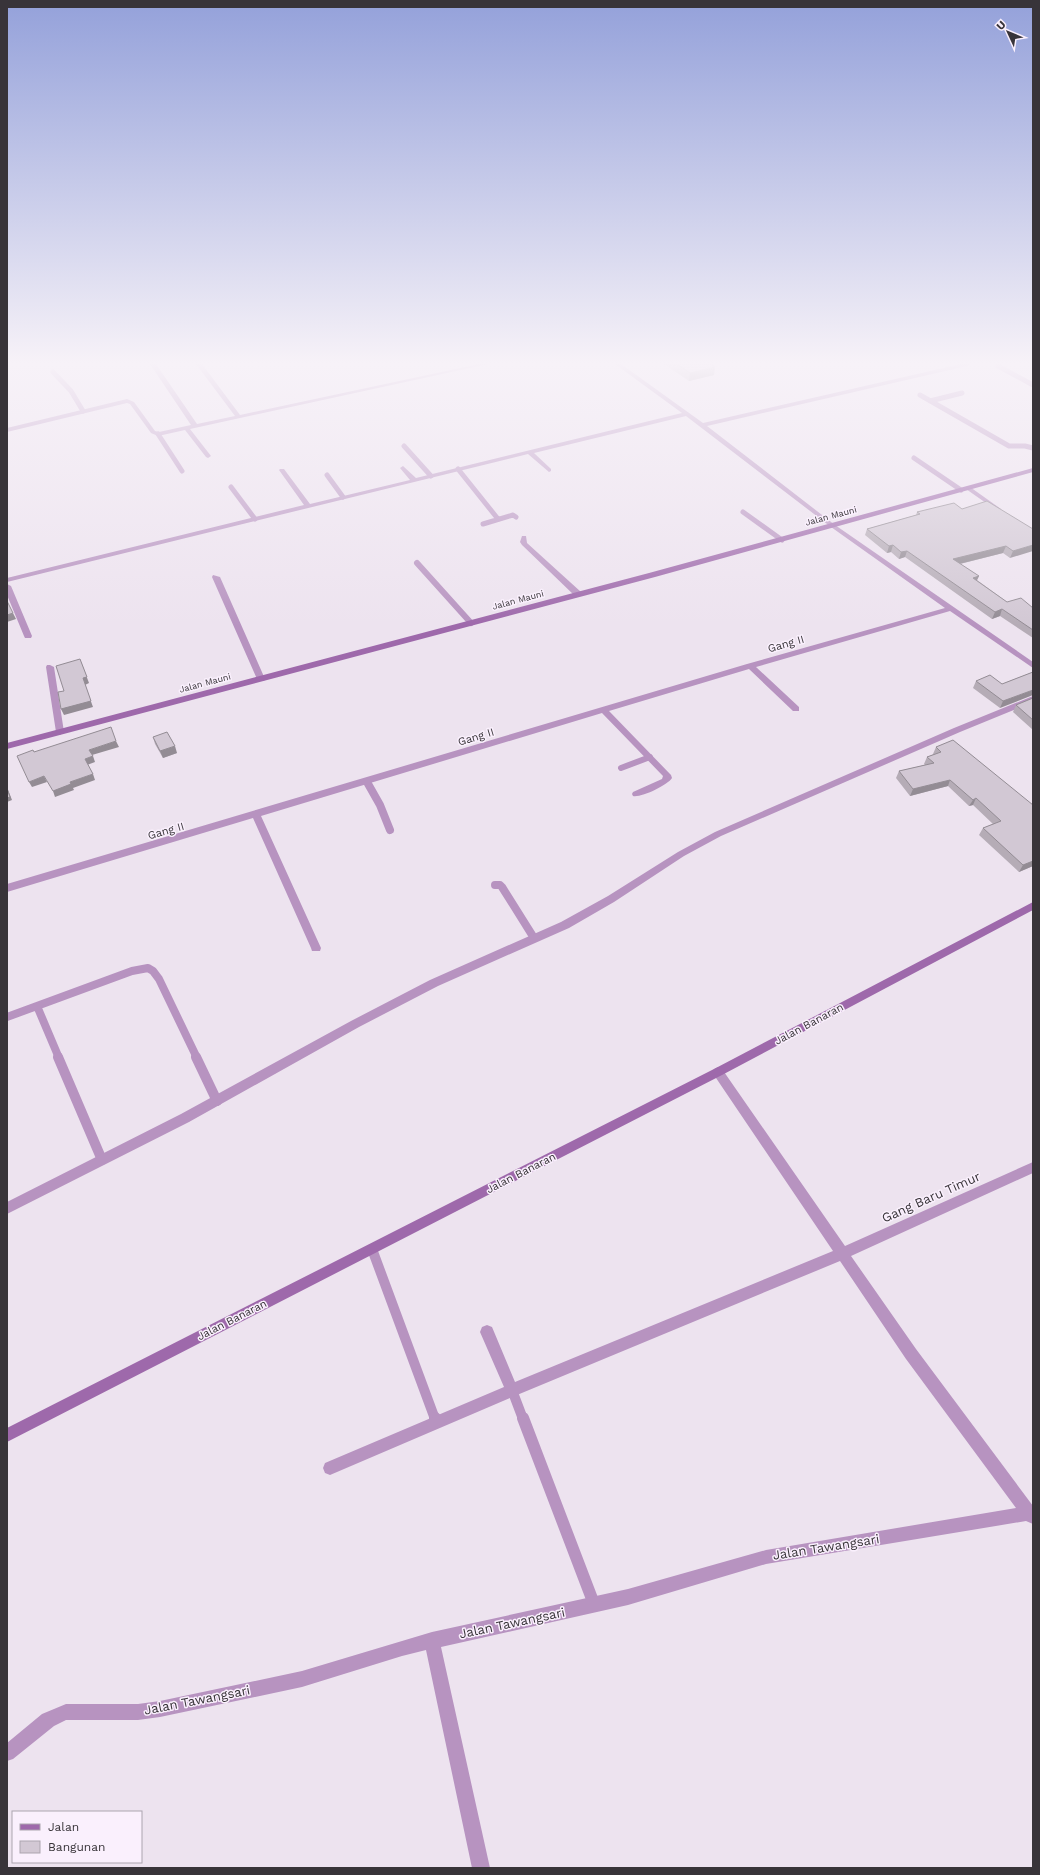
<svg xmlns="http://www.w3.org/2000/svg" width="1040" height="1875" font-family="'Work Sans',sans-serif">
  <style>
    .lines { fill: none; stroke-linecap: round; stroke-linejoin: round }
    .lane-far4 { stroke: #b793c0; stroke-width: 5 }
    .lane-far3 { stroke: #b793c0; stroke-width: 6 }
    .lane-far2 { stroke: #b793c0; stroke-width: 8 }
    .lane-far1 { stroke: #b793c0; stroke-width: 10 }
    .lane { stroke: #b793c0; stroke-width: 12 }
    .street { fill: #b793c0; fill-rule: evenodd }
    .secondary { fill: #9e69ab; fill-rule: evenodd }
    .wall { fill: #b5acb6 }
    .shaded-wall { fill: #938c94 }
    .building { fill: #d2c8d4; stroke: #938c94 }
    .labels { text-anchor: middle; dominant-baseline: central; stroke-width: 3; stroke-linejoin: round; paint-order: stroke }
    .far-street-label { font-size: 9px; fill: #383439; stroke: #faf0fd }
    .street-label { font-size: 11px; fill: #383439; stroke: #faf0fd }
    .near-street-label { font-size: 13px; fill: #383439; stroke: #faf0fd }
  </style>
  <rect width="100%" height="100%" fill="#ede3ef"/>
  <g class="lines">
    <path class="lane-far4" d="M998,366L1033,385
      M53,372L71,391L83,411
      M920,395L1009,446H1025L1033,448
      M930,401L962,393
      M158,434L182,471
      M404,446L431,476
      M914,458L961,490
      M458,469L498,519
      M327,475L343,497
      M231,487L255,519
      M743,512L782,540
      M483,524L513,515L516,517"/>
    <path class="lane-far3" d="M417,563L471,623
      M621,768L650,757"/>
    <path class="lane-far2" d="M367,782L380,805L390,830
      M495,885H500L502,887L534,938
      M37,1006L59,1058
      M7,1017L132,971L148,968L153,971L159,979L197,1058"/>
    <path class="lane-far1" d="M58,1057L102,1160
      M196,1057L217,1101
      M372,1249L435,1419
      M512,1390L523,1419"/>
    <path class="lane" d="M435,1418L436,1422
      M523,1418L594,1604"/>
    <path class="street" d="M150,364H156L197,424L235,416L196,364H202L240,415L479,364H488L190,429L211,456L208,458L206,457L185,430L158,436L151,433L130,404L127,403L7,432V428L127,399L134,402L155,431L159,432L191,425Z
      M615,364H621L703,423L961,364H970L967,366L707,426L835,525L1033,662V668L950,611L756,667L799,707V711H793L749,669L609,711L671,775L672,778C668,785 641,798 633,796L632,794L633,792L662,779L663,776L602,713L261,816L321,948L320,951H312L311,948L253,818L7,892V884L747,664L945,608L831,527L686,416L534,453L551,469V471L549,472L528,454L7,582V578L304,505L279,470L280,469H284L310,504L410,480L400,468L403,466L416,478L682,413Z
      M966,487H970L1001,509L996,510L966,489Z
      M522,536H526L527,543L581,592V596H575L522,545L520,542Z
      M213,575L220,577L265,679L264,681H261L257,679L212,577Z
      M7,584L11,586L32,636L31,638H25L24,636L7,595Z
      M47,665H50L54,667L64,732L60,735L56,732L46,667Z
      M1033,696V702L960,732L721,836L684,856L614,902L569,928L438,986L359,1027L189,1122L7,1214V1202L181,1114L351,1021L430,980L561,922L608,896L678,852L715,832L954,728Z
      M718,1067L722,1069L845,1246L1033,1162V1173L851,1256L916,1349L1033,1506V1524L1026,1521L766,1564L628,1605L441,1647L490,1868H472L426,1650L402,1656L302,1687L160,1717L138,1720H66L54,1726L13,1759L7,1761V1743L42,1714L66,1704H138L160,1701L302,1671L432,1632L628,1589L766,1550L1016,1508L906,1359L840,1261L517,1395L330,1475L325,1473L323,1468L325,1463L504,1387L480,1332L482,1327L487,1325L492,1327L515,1382L833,1251L714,1075L712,1072L714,1069Z"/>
    <path class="secondary" d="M1033,468V472L655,577L7,749V743L649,573Z
      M1033,902V910L722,1075L7,1442V1428L714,1069Z"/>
  </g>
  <path class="wall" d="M664,364H711L714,375L689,381Z
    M962,509L1033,529L1010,558L1003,553L960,564L979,576L977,580L1007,602L1033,608V638L1000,616L992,619L905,557L899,559L891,552L887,553L865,535L867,529L916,515L917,512Z
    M1033,672L1000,708L973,688L976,681L1002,684Z
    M1033,698V730L1013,712L1016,705Z
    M153,737L177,753L163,758L155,744Z
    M936,747L1033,805V866L1019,872L979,835L983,828L993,824L973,805L969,806L948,786L910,796L896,778L899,771L925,765L924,764L927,757L934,754H933Z"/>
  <path class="shaded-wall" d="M715,367L714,375L689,381L690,373Z
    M893,545L891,552L887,553L889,546Z
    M1033,545V551L1010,558L1013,551Z
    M1006,546L1003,553L951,566L953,559Z
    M907,551L905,557L899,559L901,552Z
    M979,576L976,582L973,578Z
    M1002,609L1000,616L992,619L995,612Z
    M13,613L16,619L7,622V615Z
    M80,659L89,683L85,685L93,707L64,715L61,709L83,678Z
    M1033,690V695L1000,708L1003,701Z
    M116,741L119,747L92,755L89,750Z
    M175,746L177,753L163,758L160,751Z
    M93,756L95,762L87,765L85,759Z
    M93,774L95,780L73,788L74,790L55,797L53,791L70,782Z
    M44,776L47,782L32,787L29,782Z
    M950,780L948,786L910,796L913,789Z
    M7,787L12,800L7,802Z
    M976,798L973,805L969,806L973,800Z
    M1033,861V866L1019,872L1023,865Z"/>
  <path class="building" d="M677,364H711L715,367L690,373Z
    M987,501L1033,529V545L1013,551L1006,546L953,559L979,576L973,578L1007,602L1021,598L1033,608V630L1002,609L995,612L907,551L901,552L893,545L889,546L867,529L920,514L917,512L954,503L962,509Z
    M7,601L13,613L7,615Z
    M80,659L87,677L83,678L91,701L61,709L58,692L64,691L56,666Z
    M1033,672V690L1003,701L976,681L990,675L1002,684Z
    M1033,698V720L1016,705Z
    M111,727L116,741L89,750L93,756L85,759L93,774L70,782L71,784L53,791L44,776L29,782L17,756L33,750L34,752Z
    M167,732L175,746L160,751L153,737Z
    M953,740L1033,805V861L1023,865L983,828L1001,821L976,798L973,800L950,780L913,789L899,771L934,763L927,757L941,752L936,747Z
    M7,789L10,797L7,798Z"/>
  <linearGradient id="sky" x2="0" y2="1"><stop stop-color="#94a1da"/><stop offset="0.58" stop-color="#f7f2f8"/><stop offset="1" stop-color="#f7f2f8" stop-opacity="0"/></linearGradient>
  <rect width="1040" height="626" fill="url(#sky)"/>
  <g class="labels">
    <g class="far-street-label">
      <text transform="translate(831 516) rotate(-15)">Jalan Mauni</text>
      <text transform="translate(518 600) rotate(-15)">Jalan Mauni</text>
      <text transform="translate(205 683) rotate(-15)">Jalan Mauni</text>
    </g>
    <g class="street-label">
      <text transform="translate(786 644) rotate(-16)">Gang II</text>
      <text transform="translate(476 737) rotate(-17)">Gang II</text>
      <text transform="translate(166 831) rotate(-16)">Gang II</text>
      <text transform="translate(809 1024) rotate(-28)">Jalan Banaran</text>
      <text transform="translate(521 1173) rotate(-27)">Jalan Banaran</text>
      <text transform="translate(232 1320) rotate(-27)">Jalan Banaran</text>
    </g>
    <g class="near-street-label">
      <text transform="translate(931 1197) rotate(-24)">Gang Baru Timur</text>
      <text transform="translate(826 1547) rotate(-9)">Jalan Tawangsari</text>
      <text transform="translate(512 1623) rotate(-12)">Jalan Tawangsari</text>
      <text transform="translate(197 1700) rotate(-11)">Jalan Tawangsari</text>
    </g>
  </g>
  <rect width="1040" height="1875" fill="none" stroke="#383439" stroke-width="16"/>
  <rect x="12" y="1811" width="130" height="52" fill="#faf0fd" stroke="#aca5af"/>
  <rect x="20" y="1824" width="20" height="6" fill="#9e69ab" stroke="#aca5af"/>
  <text x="48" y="1831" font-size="12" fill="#383439">Jalan</text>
  <rect x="20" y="1841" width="20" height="12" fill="#d2c8d4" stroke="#aca5af"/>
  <text x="48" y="1851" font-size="12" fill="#383439">Bangunan</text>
  <g transform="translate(1008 32) rotate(314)" stroke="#faf0fd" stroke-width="3" paint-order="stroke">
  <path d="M0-3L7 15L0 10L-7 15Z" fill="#383439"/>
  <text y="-6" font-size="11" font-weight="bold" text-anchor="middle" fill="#383439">U</text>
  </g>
</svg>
